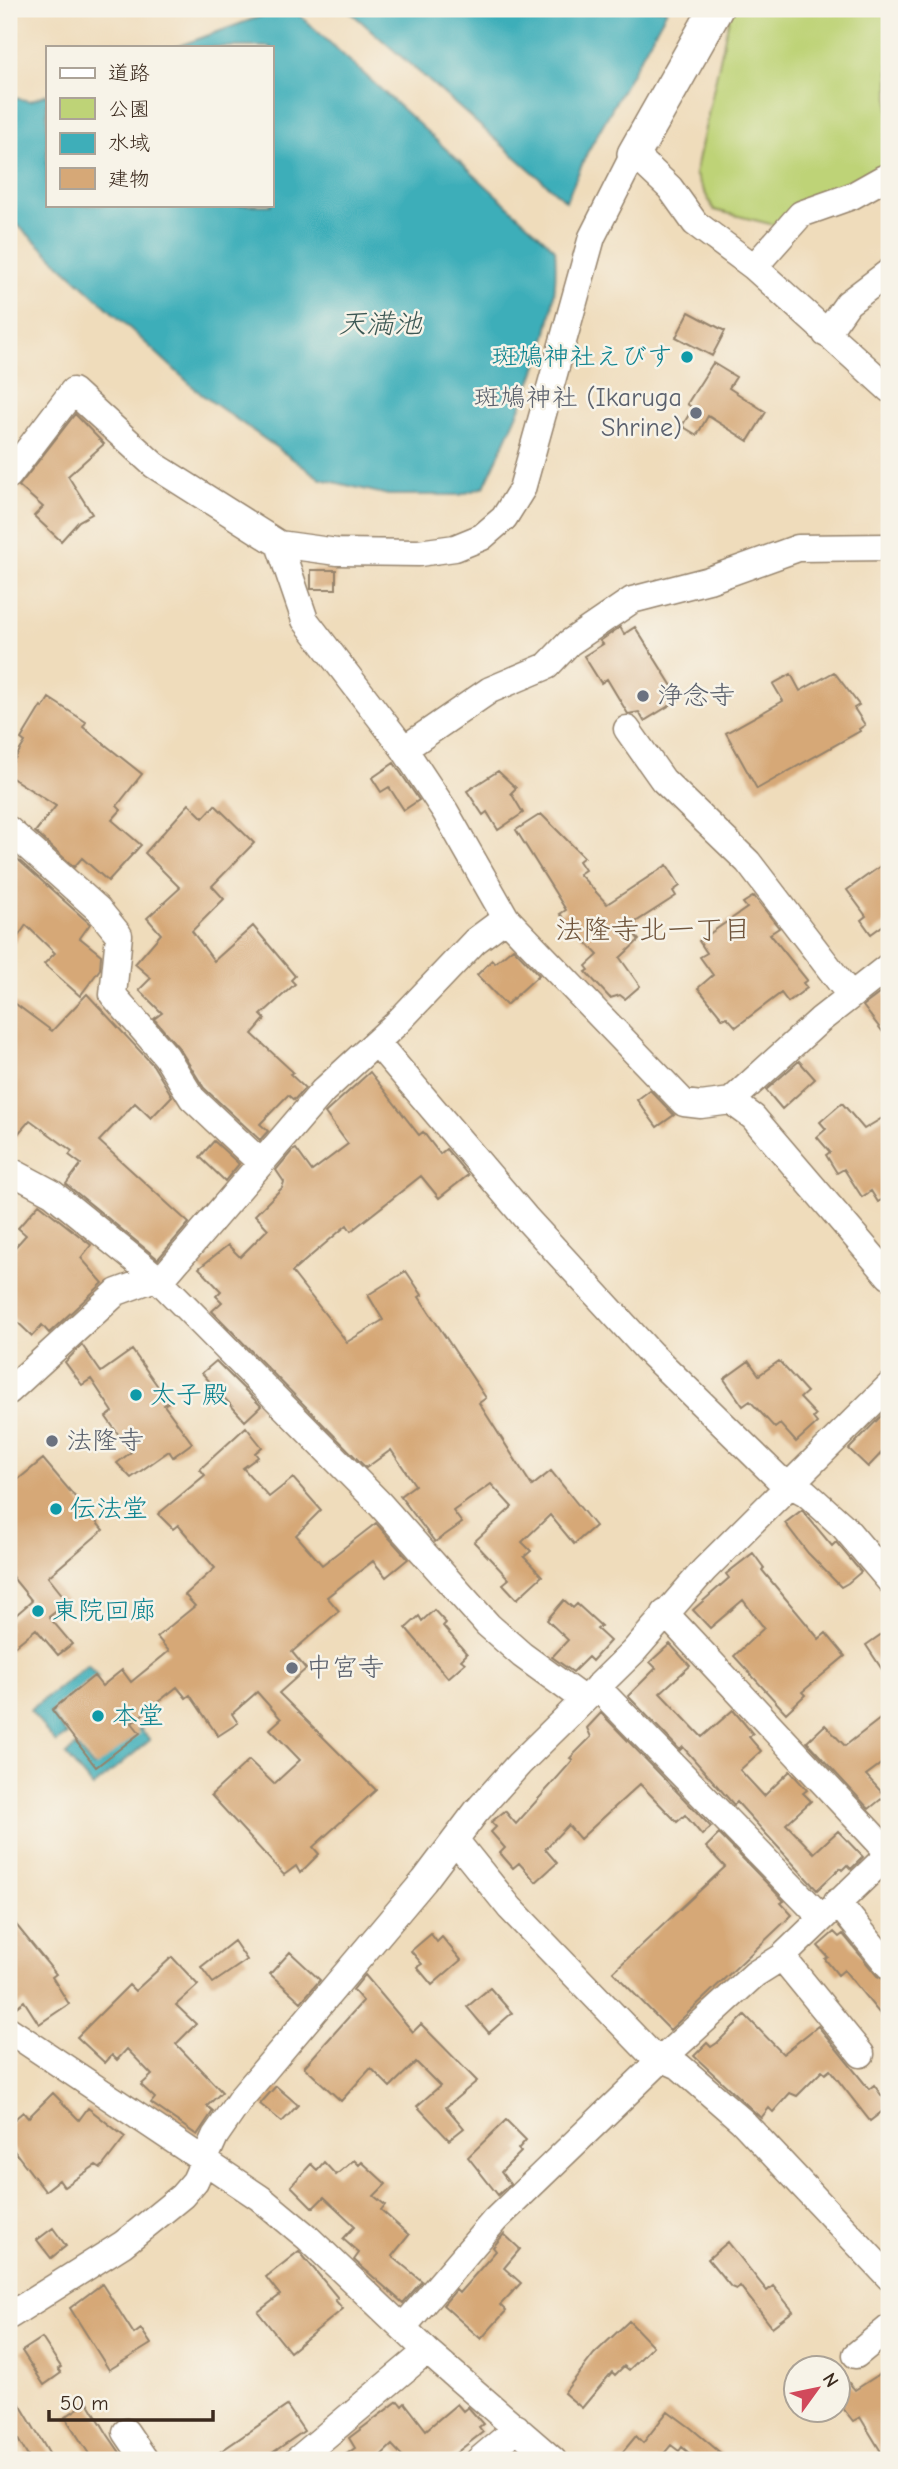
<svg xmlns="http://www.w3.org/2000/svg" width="898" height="2469" font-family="'Comic Neue','Klee One',sans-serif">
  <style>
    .green { fill: #bed377; stroke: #7c7e4a; stroke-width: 2 }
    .water { fill: #3eaeb9; stroke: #3c6c6c; stroke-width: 2 }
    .building { fill: #d6a877 }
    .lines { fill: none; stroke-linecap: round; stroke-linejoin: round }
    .minor-casing { stroke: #95836c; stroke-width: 29 }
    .tertiary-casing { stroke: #95836c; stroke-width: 36 }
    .minor { stroke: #fff; stroke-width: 26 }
    .tertiary { stroke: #fff; stroke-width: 33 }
    .culture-dot { fill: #0f9aa8; stroke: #f7f3e8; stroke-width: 2.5 }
    .worship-dot { fill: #6b7280; stroke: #f7f3e8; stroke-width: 2.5 }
    .labels { text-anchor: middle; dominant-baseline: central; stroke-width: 5; stroke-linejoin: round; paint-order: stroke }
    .culture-label { font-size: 26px; fill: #0d838f; stroke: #f7f3e8; text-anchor: start }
    .worship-label { font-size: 26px; fill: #5b616d; stroke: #f7f3e8; text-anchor: start }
    .water-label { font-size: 28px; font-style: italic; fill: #3c5854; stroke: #f7f3e8 }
    .neighbourhood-label { font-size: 28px; fill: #71563d; stroke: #f7f3e8 }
  </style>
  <rect width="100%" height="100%" fill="#f7f3e8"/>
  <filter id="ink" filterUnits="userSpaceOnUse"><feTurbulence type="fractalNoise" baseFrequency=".0143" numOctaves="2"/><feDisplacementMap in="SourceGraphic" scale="14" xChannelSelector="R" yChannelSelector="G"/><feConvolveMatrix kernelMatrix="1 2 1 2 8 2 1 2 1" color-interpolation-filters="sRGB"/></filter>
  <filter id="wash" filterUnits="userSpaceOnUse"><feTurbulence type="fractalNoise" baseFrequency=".00686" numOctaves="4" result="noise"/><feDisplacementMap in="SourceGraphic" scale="28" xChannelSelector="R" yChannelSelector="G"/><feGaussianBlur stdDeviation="1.57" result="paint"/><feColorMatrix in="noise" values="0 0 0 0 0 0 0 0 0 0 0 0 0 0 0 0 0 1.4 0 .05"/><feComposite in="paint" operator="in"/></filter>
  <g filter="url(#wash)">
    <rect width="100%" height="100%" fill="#efdcbb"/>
    <path class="green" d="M731,9H889V165L860,185L774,225L714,210L695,174Z"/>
    <path class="water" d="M281,9H293L555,249C562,333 518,412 484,487L460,495H388L321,479L201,394L9,217V100L15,98L30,101L47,94V205H271V47H176Z
      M347,9H667V10L587,153L566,201Z
      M88,1665L98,1677L51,1714L67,1735L56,1743L30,1710Z
      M140,1728L150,1740L93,1787L66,1755L76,1746L93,1767Z"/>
    <g id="blocks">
      <path class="building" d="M689,312L725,331L712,356L676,337Z
        M713,363L736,377L729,388L766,412L748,441L708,416L697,435L682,426L693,408L687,404Z
        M75,414L104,444L68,476L92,514L79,521L61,541L34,516L43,507L19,486Z
        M311,570H336V589H311Z
        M620,627L624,634L635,627L680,699L644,721L639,712L628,714L607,679L601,683L584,656L603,644L600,641Z
        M834,672L859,705L854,708L865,725L859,729L860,731L757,789L726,733L783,701L773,684L791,674L800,691Z
        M49,698L86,722L83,727L142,774L117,806L121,810L112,820L141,845L108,881L82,858L74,867L35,832L56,806L9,776V768L25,742L21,739L41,706L43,708Z
        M394,763L419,800L404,810L389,787L381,792L372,778Z
        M498,771L516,788L511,793L523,813L498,830L487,812L483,815L467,791Z
        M189,804L203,818L215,805L254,843L212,886L224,899L192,931L214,961L253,926L295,976L291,980L295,984L261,1015L265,1019L252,1034L293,1072L290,1074L305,1088L294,1100L288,1095L260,1124L268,1131L260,1140L204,1088L179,1048L154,1019L162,1013L139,990L151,978L135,964L161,934L147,918L180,888L145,853Z
        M541,814L584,857L579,861L585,870L579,874L607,904L667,865L680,886L673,891L676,896L628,927L639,940L620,958L640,986L625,999L620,995L610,998L586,972L589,970L586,966L598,955L560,914L566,910L516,830Z
        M14,856L90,924L80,938L101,955L100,969L80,996L44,964L55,953L26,925L9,950V862Z
        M889,860V921L871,934L861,920L866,916L847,890Z
        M754,896L779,928L770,934L807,980L803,983L807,988L788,1002L781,993L736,1027L727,1017L723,1019L698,988L713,975L700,957L707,953L699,941L747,908L743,903Z
        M513,948L539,975L506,1005L477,975L492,960L495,963Z
        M883,991L889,999V1040L863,1006Z
        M87,994L153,1065L172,1096L151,1118L135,1103L99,1141L189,1223L158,1259L66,1184L81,1164L69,1155L72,1151L30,1120L9,1144V999L52,1031Z
        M799,1061L815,1079L782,1109L766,1090Z
        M370,1072L419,1135L423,1132L440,1154L446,1149L468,1175L439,1198L421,1176L351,1231L347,1225L292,1272L347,1342L383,1320L368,1295L406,1271L422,1295L419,1297L486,1398L479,1403L532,1486L551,1471L595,1526L574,1544L550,1515L522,1542L531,1551L524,1557L542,1576L517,1599L503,1584L509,1579L474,1542L512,1507L491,1484L453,1511L462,1523L435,1542L400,1496L415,1485L391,1450L366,1468L212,1311L222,1302L216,1296L221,1291L199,1268L228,1245L240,1257L268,1229L255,1215L282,1188L284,1182L276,1170L292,1151L296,1149L312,1171L348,1144L325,1113Z
        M650,1090L674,1115L657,1127L637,1100Z
        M842,1103L864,1129L889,1114V1195L878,1202L871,1191L862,1197L844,1169L837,1173L826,1155L830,1152L817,1137L826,1129L820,1122Z
        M214,1141L239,1164L225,1181L200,1157Z
        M39,1204L91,1245L81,1258L103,1283L49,1333L42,1325L32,1336L9,1314V1254L26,1235L18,1228Z
        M82,1345L101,1372L132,1350L169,1402L164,1405L192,1443L173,1457L169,1451L131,1478L117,1463L131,1452L106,1417L113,1412L91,1379L82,1385L65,1362Z
        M216,1361L261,1406L245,1421L202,1373Z
        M749,1361L759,1375L779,1361L807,1392L800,1398L816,1415L813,1418L817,1423L796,1442L780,1424L775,1428L750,1401L743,1406L724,1379Z
        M889,1408V1445L868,1467L849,1449Z
        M246,1427L262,1447L255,1453L258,1457L243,1468L269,1497L293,1478L321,1510L296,1535L322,1565L376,1523L408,1559L386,1577L373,1561L327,1597L339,1611L292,1652L306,1669L279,1693L376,1790L313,1847L319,1854L300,1873L296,1866L284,1875L211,1795L249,1760L274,1784L300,1760L270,1729L281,1719L257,1692L232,1714L238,1723L218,1736L190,1695L186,1698L177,1687L132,1723L140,1733L96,1767L52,1710L94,1676L102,1686L122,1670L131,1682L169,1651L157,1637L195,1606L185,1595L215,1568L178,1525L173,1529L158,1514L205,1475L200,1469Z
        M43,1459L103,1530L48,1577L68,1602L49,1617L72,1644L58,1655L36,1629L9,1651V1621L32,1601L9,1573V1487Z
        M802,1510L832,1546L836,1542L861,1572L848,1583L841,1587L808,1553L785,1523Z
        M753,1553L764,1568L762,1570L819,1639L826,1633L845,1656L802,1692L805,1695L786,1713L734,1656L764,1628L743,1600L710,1628L693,1610L729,1578L726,1574Z
        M564,1600L573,1608L577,1604L601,1626L597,1629L610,1641L592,1661L588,1657L573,1672L552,1657L568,1640L547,1620Z
        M434,1610L446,1623L443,1626L467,1654L461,1660L465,1663L448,1678L406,1628L419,1616L422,1621Z
        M889,1629V1680L866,1645Z
        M670,1644L690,1666L660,1693L702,1737L733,1710L753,1734L749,1737L761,1751L740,1770L764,1796L790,1771L807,1790L803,1793L811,1801L786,1824L814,1853L838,1831L863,1857L851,1869L847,1865L842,1870L840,1868L817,1890L737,1802L734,1805L683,1747L680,1750L628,1696L656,1668L650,1662Z
        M889,1712V1758L866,1775L885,1796L869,1809L807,1742L825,1725L845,1746Z
        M601,1713L711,1827L702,1835L685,1815L677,1822L640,1784L580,1839L568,1825L545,1849L557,1863L536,1882L519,1863L513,1868L500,1853L505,1848L491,1832L496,1827L491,1822L505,1811L516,1824L573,1760L570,1758L591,1737L587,1728Z
        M719,1834L784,1901L781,1903L792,1915L670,2030L613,1972L725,1867L706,1847Z
        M9,1916L56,1974L52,1977L69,2004L39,2024L24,2001L9,2013Z
        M834,1932L839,1937L843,1934L877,1976L889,1982V2025L844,1970L838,1975L825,1959L828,1957L818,1946Z
        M431,1934L437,1942L442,1937L461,1960L432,1985L417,1967L422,1964L411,1951Z
        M234,1941L247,1960L213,1983L201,1967Z
        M290,1952L320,1980L301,2002L270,1974Z
        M172,1957L198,1985L176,2005L196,2024L176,2044L222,2092L207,2106L213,2111L197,2135L151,2103L155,2098L141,2085L152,2075L127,2049L117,2060L112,2055L105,2063L77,2037L129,1985L135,1991Z
        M365,1975L413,2032L421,2024L477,2081L446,2107L464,2128L449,2140L417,2106L440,2086L416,2062L390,2087L371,2068L341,2101L304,2067L363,2001L353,1990Z
        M490,1988L512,2013L489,2033L467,2007Z
        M745,2015L783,2054L818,2026L869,2089L874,2085L889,2106L870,2121L830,2070L825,2074L822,2071L797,2096L790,2093L773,2112L769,2108L761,2118L694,2056L707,2043L711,2047L717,2043Z
        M276,2086L298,2105L282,2122L260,2104Z
        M53,2093L79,2120L88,2108L125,2137L101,2168L96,2165L64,2187L59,2180L45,2191L9,2144V2124L23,2112L28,2118Z
        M506,2120L526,2140L518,2149L521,2152L501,2172L510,2184L498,2195L468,2157Z
        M354,2160L359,2165L362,2162L386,2184L374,2196L385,2205L381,2210L409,2235L392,2256L422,2281L403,2303L354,2260L359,2253L343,2239L355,2226L324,2197L313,2208L291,2186L311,2164L317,2170L324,2162L336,2175Z
        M53,2228L66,2246L51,2258L37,2240Z
        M504,2234L520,2249L504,2268L521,2283L500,2305L506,2311L481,2339L443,2305L456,2290L459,2293L496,2251L493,2247Z
        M728,2242L767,2291L773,2286L793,2311L772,2327L740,2286L736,2289L731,2287L708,2259Z
        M299,2251L338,2298L335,2300L343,2309L290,2352L258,2312L280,2295L266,2277Z
        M102,2284L134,2334L141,2329L151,2344L109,2370L70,2308Z
        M629,2321L653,2346L629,2370L624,2366L615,2375L612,2372L582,2408L564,2393L594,2354Z
        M42,2338L61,2367L58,2369L61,2373L44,2385L22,2351Z
        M889,2368V2460H886L860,2417L853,2421L838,2402V2370L855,2390Z
        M9,2386L53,2460H30L9,2424Z
        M398,2401L402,2406L405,2403L426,2430L457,2404L463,2411L468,2407L483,2424L479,2427L483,2432L447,2460H406L392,2445L376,2460H338L355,2448L349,2438Z
        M88,2402L108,2435L125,2460H93L65,2417Z
        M287,2406L304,2431L272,2453L276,2460H208Z
        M668,2411L691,2428L729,2460H697L682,2447L679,2451L671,2445L661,2457L665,2460H616L636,2436L643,2443Z"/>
    </g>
  </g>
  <g filter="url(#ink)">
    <use href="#blocks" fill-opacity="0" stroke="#95836c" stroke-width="2"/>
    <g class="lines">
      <g class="minor-casing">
        <path id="minor" d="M754,267L801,214L852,196L884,178
          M826,334L848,303L889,272
          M9,475L73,391L154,465L279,544L337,552L419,553L455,548L482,537L504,518L522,489L592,237L634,154L670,188L695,223L754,267L889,389
          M279,544L305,620L404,749L445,811L506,918L684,1103L701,1105L731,1101L820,1020L889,966
          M627,729L663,780L748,862L850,995
          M404,749L490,690L547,666L569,643L632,600L709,580L798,548L889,547
          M9,830L98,909L119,935L113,995L166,1056L192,1098L261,1163
          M377,1043L525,1217L651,1354L777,1477L806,1493L844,1527L889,1580
          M731,1101L753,1117L889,1276
          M9,1170L52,1193L156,1277L379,1503L488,1625L522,1655L584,1700
          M9,1391L117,1292L166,1274L323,1091L397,1023L475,941L506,918
          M665,1613L889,1853
          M597,1687L821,1917
          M456,1841L510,1908L650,2053L679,2066L742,2121L889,2277
          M837,1902L889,1966
          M782,1957L861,2054
          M9,2030L260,2198L308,2238L427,2351L553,2460
          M9,2316L123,2244L182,2196L195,2181L215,2136L242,2097L424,1881L476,1812L519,1764L633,1652L704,1570L889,1386
          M403,2327L495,2220L663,2058L755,1974L782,1957L889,1854
          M856,2355L889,2328
          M126,2432L145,2460
          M297,2460L427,2351
          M479,2460L517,2428"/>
      </g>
      <g class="tertiary-casing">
        <path id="tertiary" d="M634,154L716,9"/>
      </g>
      <use href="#minor" class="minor"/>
      <use href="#tertiary" class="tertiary"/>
    </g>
  </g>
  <g class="culture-dot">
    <circle cx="687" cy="357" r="7"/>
    <circle cx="136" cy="1395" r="7"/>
    <circle cx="56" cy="1509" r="7"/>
    <circle cx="38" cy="1611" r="7"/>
    <circle cx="98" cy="1716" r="7"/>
  </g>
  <g class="worship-dot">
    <circle cx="696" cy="413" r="7"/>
    <circle cx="643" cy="696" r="7"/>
    <circle cx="52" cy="1441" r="7"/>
    <circle cx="292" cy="1668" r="7"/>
  </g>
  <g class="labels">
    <g class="culture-label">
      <text x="673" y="357" text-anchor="end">斑鳩神社えびす</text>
      <text x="150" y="1395">太子殿</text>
      <text x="70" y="1509">伝法堂</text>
      <text x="52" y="1611">東院回廊</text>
      <text x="112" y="1716">本堂</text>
    </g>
    <g class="worship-label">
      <text x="682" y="398" text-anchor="end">斑鳩神社 (Ikaruga<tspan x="682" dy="30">Shrine)</tspan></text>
      <text x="657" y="696">浄念寺</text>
      <text x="66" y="1441">法隆寺</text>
      <text x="306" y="1668">中宮寺</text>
    </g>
    <g class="water-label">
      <text x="380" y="324">天満池</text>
    </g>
    <g class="neighbourhood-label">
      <text x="653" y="930">法隆寺北一丁目</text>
    </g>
  </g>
  <rect width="898" height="2469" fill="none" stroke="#f7f3e8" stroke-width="35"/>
  <rect x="46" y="46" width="228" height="161" fill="#f7f3e8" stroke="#aca397" stroke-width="2"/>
  <rect x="60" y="68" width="35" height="10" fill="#ffffff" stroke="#aca397" stroke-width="2"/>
  <text x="108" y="80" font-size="21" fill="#3b2a1e">道路</text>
  <rect x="60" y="98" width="35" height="21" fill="#bed377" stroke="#aca397" stroke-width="2"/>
  <text x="108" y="116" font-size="21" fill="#3b2a1e">公園</text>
  <rect x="60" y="133" width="35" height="21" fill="#3eaeb9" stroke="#aca397" stroke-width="2"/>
  <text x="108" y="150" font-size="21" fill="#3b2a1e">水域</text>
  <rect x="60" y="168" width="35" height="21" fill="#d6a877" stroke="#aca397" stroke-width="2"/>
  <text x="108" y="186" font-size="21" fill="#3b2a1e">建物</text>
  <g transform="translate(817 2389) rotate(57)"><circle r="33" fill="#f7f3e8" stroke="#aca397" stroke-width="2"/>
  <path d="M0-5L12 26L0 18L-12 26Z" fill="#d1495b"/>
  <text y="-10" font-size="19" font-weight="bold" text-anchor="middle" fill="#3b2a1e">N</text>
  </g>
  <path d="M49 2410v10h164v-10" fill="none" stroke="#3b2a1e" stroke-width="3.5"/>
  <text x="60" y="2410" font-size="21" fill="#3b2a1e" stroke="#f7f3e8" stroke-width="5" paint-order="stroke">50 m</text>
</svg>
